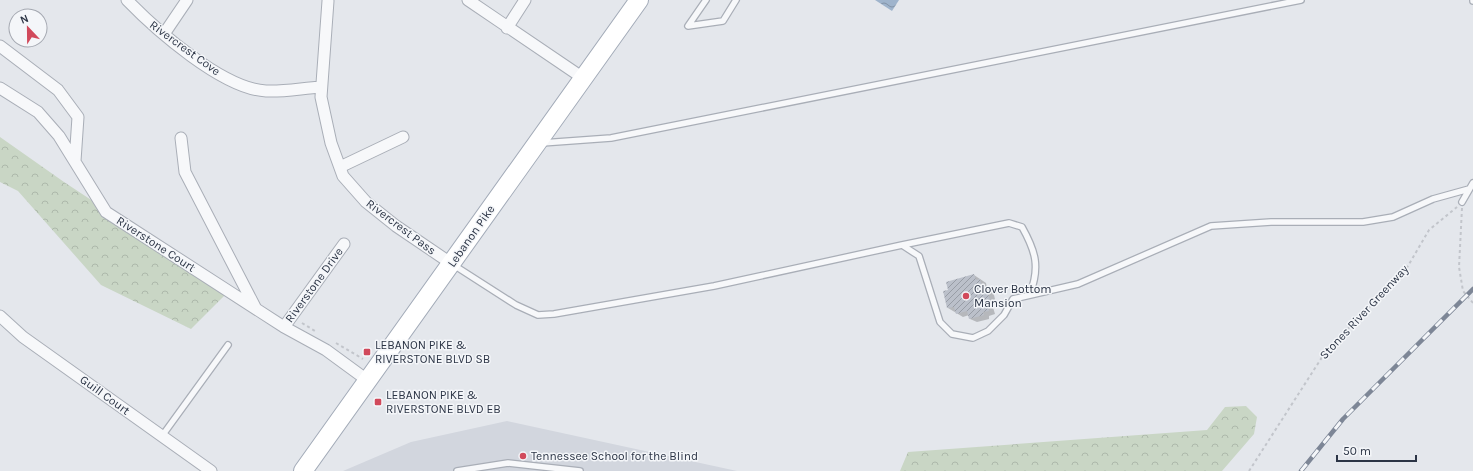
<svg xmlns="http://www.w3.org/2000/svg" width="1473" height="471" font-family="Karla,sans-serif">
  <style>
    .built { fill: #d2d6de }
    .forest { fill: url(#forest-crowns) }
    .water { fill: url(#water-waves) }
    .shadow { fill: #0003 }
    .building { fill: url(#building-hatch) }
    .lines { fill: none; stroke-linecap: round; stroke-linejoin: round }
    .lane-casing { stroke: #a9aeb7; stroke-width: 8 }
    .street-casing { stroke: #a9aeb7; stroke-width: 13 }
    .primary-casing { stroke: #a3abb8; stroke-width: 20 }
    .path { stroke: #c2c5cb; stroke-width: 2; stroke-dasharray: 3 3; stroke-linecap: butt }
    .lane { stroke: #f7f8fa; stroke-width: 5.5 }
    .street { stroke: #f7f8fa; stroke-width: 11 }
    .primary { stroke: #fff; stroke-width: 18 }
    .rail-casing { stroke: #7d8696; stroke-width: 4.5 }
    .rail { stroke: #f4f6f9; stroke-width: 3; stroke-dasharray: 9; stroke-linecap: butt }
    .poi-dot { fill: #d1495b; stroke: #f4f6f9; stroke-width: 1.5 }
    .labels { text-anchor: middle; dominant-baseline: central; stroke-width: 3; stroke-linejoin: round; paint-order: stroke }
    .street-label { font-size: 12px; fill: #2b3445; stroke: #f4f6f9 }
    .poi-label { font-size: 12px; fill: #2b3445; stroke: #f4f6f9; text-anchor: start }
  </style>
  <defs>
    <pattern id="forest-crowns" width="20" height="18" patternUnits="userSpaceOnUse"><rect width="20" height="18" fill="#c9d6c5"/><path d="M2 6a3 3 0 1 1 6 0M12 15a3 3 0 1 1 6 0" fill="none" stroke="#adb8ab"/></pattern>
    <pattern id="water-waves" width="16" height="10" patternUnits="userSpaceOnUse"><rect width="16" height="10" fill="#9fb4cc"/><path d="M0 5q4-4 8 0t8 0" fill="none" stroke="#8293a7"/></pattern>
    <pattern id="building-hatch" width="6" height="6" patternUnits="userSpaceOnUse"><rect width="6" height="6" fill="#bbc0ca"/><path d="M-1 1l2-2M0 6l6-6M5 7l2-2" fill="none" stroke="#989da6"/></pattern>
  </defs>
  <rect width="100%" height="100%" fill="#e4e7ec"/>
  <path class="built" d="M507,421L737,471H343L411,442Z"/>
  <path class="forest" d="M0,137L64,182L229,291L191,329L101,285L18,191L0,182Z
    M1246,406L1257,417L1254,434L1222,471H900L908,452L1207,430L1225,407Z"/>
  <path class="water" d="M875,0H899L892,11Z"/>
  <path class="shadow" d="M974,275L986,283L987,288L993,291L996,303L992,304L995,314L989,316V319L977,322L970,319L969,315L963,317L948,308L949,291Z"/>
  <path class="building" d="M974,274L976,280L980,279L982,288L986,287L990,300L986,301L989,311L983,312L984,315L969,319L967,311L956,314L954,307L947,308L943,291L948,290L946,282Z"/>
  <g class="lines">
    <g class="lane-casing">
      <path id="lane" d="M706,0L688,26L723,21L736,0
        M1473,0V1
        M542,143L611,138L1301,0
        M1462,202L1473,183
        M902,245L1009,223L1022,227C1036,252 1040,267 1030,294
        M452,264L516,305L538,315L554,314L714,286L902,245L919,256L940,322L952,334L973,338L988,331L1004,315L1013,299L1078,284L1211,226L1271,222H1363L1393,217L1433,199L1469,189
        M162,436L228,345
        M457,471L508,463L580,471"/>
    </g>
    <g class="street-casing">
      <path id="street" d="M127,0C156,30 223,89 266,91C284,92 303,88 321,87
        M468,0L583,78
        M328,1L321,97L331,143L343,176L366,202L396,226L452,264
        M507,28L525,0
        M164,34L187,0
        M0,46L58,90L78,117L75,161
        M0,88L38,112L59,136L106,212L284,327L326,350L367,380
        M181,138L185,172L255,307
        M340,167L403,137
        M0,316L23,337L211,471
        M284,327L344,244"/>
    </g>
    <g class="primary-casing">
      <path id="primary" d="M303,471L639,0"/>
    </g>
    <path class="path" d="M1462,208L1459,267L1463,291L1473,303
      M302,323L315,331
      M336,343L363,359
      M1249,471L1326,351L1405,271L1429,230L1457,207"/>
    <use href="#lane" class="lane"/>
    <use href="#street" class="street"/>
    <use href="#primary" class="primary"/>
    <g class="rail-casing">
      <path id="rail" d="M1301,471L1343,419L1473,289"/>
    </g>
    <use href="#rail" class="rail"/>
  </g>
  <g class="poi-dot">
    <circle cx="966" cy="296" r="4"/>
    <rect x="363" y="348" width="8" height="8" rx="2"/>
    <rect x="374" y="398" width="8" height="8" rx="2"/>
    <circle cx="523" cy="456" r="4"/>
  </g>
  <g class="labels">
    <g class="street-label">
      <text transform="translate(185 48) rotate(36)">Rivercrest Cove</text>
      <text transform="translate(401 227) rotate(37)">Rivercrest Pass</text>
      <text transform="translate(471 236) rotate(-55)">Lebanon Pike</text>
      <text transform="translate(156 244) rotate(33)">Riverstone Court</text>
      <text transform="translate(314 285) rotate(-54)">Riverstone Drive</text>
      <text transform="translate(1364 312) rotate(-47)">Stones River Greenway</text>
      <text transform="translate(105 395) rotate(36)">Guill Court</text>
    </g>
    <g class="poi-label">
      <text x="974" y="289">Clover Bottom<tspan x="974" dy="14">Mansion</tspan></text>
      <text x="375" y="345">LEBANON PIKE &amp;<tspan x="375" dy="14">RIVERSTONE BLVD SB</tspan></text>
      <text x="386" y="395">LEBANON PIKE &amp;<tspan x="386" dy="14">RIVERSTONE BLVD EB</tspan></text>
      <text x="531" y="456">Tennessee School for the Blind</text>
    </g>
  </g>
  <g transform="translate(28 28) rotate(338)"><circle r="19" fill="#f4f6f9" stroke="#a4a8b1"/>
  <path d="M0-3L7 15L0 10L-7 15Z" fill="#d1495b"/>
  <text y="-6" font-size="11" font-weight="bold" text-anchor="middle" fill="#2b3445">N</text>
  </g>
  <path d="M1337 455v6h79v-6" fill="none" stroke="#2b3445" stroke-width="2"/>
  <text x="1343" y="455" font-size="12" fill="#2b3445" stroke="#f4f6f9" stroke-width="3" paint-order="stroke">50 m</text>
</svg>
